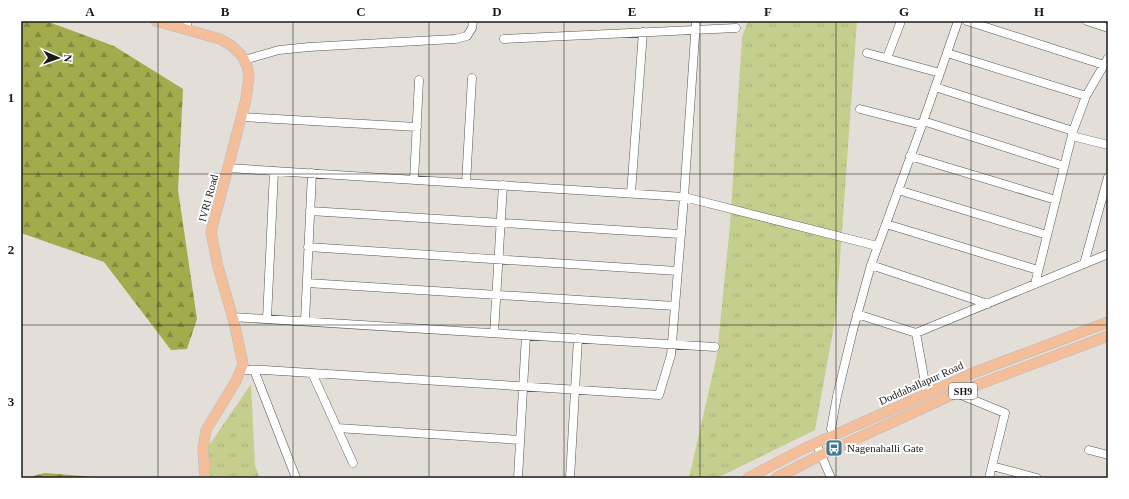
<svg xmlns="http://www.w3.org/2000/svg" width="1129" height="499" font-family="Georgia,serif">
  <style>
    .grass { fill: url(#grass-tufts) }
    .forest { fill: url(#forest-firs) }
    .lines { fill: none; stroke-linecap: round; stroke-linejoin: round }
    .minor-casing { stroke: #5a5550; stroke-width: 9 }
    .major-casing { stroke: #bbbaba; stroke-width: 11 }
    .minor { stroke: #fff; stroke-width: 8 }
    .major { stroke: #f5be9b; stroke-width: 10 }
    .grid { fill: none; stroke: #1c1a18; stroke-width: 1; stroke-opacity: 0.55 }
    .labels { text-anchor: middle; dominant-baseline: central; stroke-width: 4; stroke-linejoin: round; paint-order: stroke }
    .shield { fill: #fff; stroke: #605f5d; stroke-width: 1 }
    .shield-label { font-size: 10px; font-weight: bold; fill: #1c1a18 }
    .street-label { font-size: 11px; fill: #1c1a18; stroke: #fff }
    .poi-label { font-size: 11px; fill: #1c1a18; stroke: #fff; text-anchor: start }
    .neatline { fill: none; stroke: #1c1a18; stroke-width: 1.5 }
    .grid-label { font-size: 13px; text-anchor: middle; font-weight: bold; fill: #1c1a18 }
  </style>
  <defs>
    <pattern id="grass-tufts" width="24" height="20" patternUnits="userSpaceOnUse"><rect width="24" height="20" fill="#c6ce8e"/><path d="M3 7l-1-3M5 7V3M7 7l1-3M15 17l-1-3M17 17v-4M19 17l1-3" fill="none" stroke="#aab07a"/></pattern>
    <pattern id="forest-firs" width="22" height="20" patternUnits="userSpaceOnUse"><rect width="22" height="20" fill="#a2ac4c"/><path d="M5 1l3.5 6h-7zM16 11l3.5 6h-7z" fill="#838b3e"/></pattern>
  </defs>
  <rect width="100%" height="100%" fill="#e3ded8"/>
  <path class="grass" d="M748,21H857L836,315L815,430L717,478H689L717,355L730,225L742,37Z
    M251,384L255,466L260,478H210L208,447Z"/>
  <path class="forest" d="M21,21H46L114,46L183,89L178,190L197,319L187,349L171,350L104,262L21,233Z
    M45,473L108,478H25Z"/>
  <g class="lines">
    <g class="minor-casing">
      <path id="minor" d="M967,21L1104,65
        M1087,21L1108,28
        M186,29L188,21
        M504,39L736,28
        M867,53L940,73
        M947,53L1086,96
        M887,58L901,21
        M244,60L279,50L309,47L455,39L467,36L472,28L473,21
        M935,87L1073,131
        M860,109L922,125
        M242,117L417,127
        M923,121L1064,166
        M1072,136L1108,145
        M910,156L1056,200
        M228,168L684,197L877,246
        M414,180L419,80
        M466,183L472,78
        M898,190L1047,235
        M631,193L643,32
        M310,211L680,234
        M886,224L1038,270
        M308,247L677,271
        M1084,264L1108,177
        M871,265L988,304
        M307,283L675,306
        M1035,284L1073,131L1086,96L1108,58
        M857,314L916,333L1108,254
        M232,317L715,347
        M267,319L274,171
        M305,321L312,173
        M494,333L503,185
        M916,333L927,394
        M241,370H264L659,395L671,355L684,197L696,21
        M254,370L296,478
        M312,373L353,463
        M956,393L1005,413L989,478
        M337,428L520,440
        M833,436L831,429L837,396L853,330L871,265L922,125L958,21
        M816,443L831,478
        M1089,450L1108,455
        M992,466L1037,478
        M518,478L526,335
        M570,478L578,338"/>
    </g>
    <g class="major-casing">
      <path id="major" d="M156,21L220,39L232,46L242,56L247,66L249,76L246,99L211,232L218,267L234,322L243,364L236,381L206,430L203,449L205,478
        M748,478L803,449L973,373L1108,322
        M776,478L821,455L956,393L1108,336"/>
    </g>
    <use href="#minor" class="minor"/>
    <use href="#major" class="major"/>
  </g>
  <path class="grid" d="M158,21V478M293,21V478M429,21V478M564,21V478M700,21V478M836,21V478M971,21V478M21,174H1108M21,325H1108"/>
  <defs>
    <g id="bus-square" transform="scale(0.9)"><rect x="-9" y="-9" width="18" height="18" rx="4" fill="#3e7991" stroke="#fff"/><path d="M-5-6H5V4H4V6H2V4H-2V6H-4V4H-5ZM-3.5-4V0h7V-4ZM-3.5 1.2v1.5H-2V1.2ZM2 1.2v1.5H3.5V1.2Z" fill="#fff"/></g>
  </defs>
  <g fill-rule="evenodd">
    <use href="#bus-square" x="834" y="448"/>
  </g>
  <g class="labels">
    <rect class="shield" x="949" y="383" width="28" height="16" rx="3"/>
    <g class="shield-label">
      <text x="963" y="391">SH9</text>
    </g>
    <g class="street-label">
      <text transform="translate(208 198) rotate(-75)">IVRI Road</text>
      <text transform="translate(921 383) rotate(-24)">Doddaballapur Road</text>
    </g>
    <g class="poi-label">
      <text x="847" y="448">Nagenahalli Gate</text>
    </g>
  </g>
  <rect width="1129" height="499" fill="none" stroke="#ffffff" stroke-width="44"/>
  <g transform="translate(58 58) rotate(92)" stroke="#ffffff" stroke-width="3" paint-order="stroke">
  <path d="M0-3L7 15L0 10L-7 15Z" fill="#1c1a18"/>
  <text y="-6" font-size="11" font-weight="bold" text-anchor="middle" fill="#1c1a18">N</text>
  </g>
  <rect x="22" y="22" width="1085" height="455" class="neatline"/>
  <g class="grid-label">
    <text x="90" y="16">A</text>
    <text x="225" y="16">B</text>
    <text x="361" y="16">C</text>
    <text x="497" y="16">D</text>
    <text x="632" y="16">E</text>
    <text x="768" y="16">F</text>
    <text x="904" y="16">G</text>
    <text x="1039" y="16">H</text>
    <text x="11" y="102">1</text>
    <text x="11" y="254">2</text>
    <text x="11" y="406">3</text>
  </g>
</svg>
